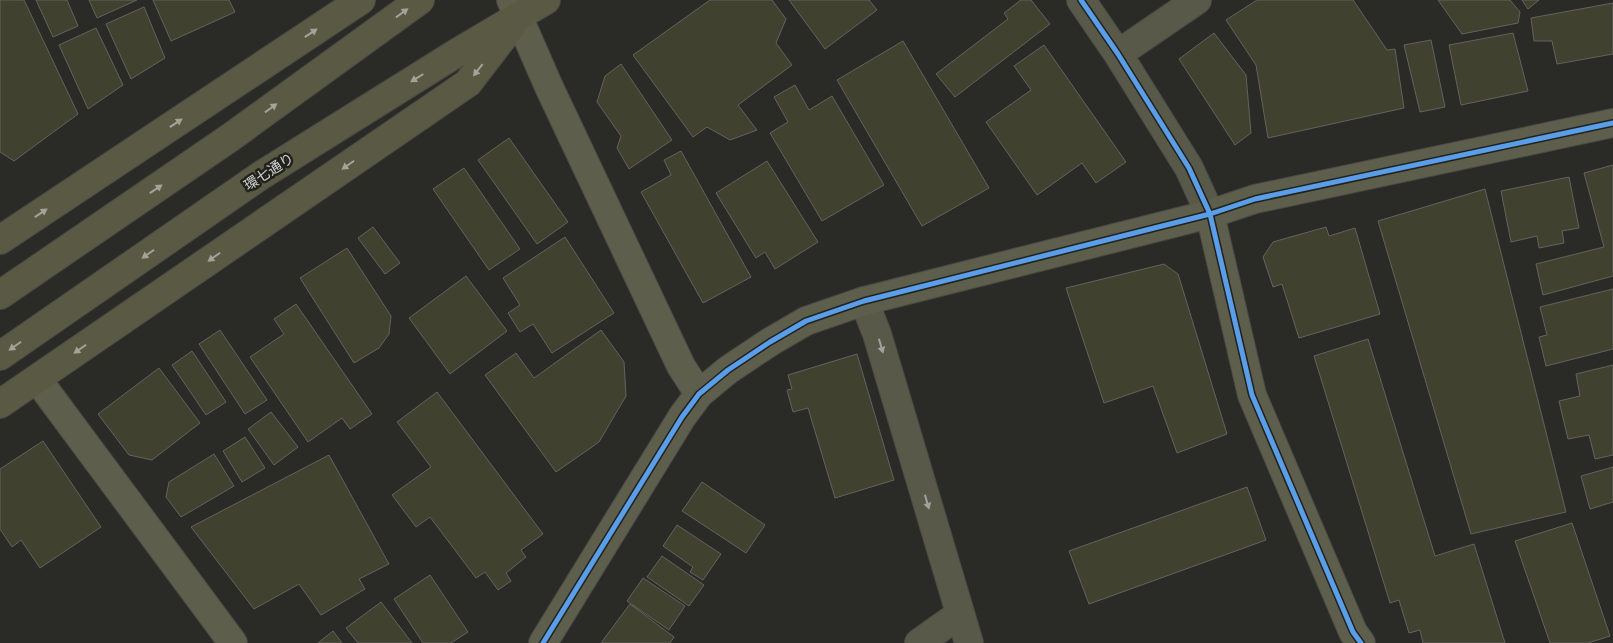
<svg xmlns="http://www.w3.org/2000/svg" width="1613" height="643" font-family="Signika,'Noto Sans JP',sans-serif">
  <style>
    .building { fill: #41412f; stroke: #636360 }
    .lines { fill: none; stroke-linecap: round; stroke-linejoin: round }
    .street-casing { stroke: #484845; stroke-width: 30 }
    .secondary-casing { stroke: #484845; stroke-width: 30 }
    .primary-casing { stroke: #484845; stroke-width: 30 }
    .street { stroke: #59594a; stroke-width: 28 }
    .secondary { stroke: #5e5e4d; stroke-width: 28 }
    .primary { stroke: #5a5a44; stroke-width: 28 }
    .cycleway-casing { stroke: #21221c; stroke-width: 8 }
    .cycleway { stroke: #5a9eea; stroke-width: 5 }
    .oneway { fill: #a3a398 }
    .oneway2 { fill: #a2a29a }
    .labels { text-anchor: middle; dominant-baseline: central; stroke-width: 5; stroke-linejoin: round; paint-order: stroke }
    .street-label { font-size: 14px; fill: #d3d3d0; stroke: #21221c }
  </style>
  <rect width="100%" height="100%" fill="#2a2a26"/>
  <path class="building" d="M0,0H24L78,114L14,161L0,152Z
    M36,0H67L78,26L53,37Z
    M89,0H137L97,18Z
    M153,0H229L235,12L171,41Z
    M710,0H772L786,19L776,43L792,65L738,105L757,130L730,140L707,127L693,137L633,55Z
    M789,0H869L877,10L825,49Z
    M1021,0H1031L1050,24L955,97L936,74L1008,19L1004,13Z
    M1257,0H1353L1387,50L1395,49L1404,108L1268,138L1256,65L1226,20Z
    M1438,0H1510L1520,12L1518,23L1462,34Z
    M1522,0H1539L1528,9Z
    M1613,3V54L1557,64L1552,41H1534L1531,18Z
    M144,7L165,58L131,79L106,24Z
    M96,28L123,85L88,109L59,45Z
    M1214,33L1246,75L1251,133L1235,145L1179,59Z
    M1513,33L1528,91L1461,105L1449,45Z
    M1431,40L1445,107L1420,112L1404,45Z
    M903,41L989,188L922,226L837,80Z
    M1044,45L1126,162L1096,183L1082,163L1037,195L986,122L1031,90L1014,66Z
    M621,64L672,140L629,169L617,148L621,136L597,102L605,76Z
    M795,85L809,110L832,96L884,185L822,221L770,133L788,122L774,97Z
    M509,138L568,222L537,244L478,160Z
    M681,151L751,277L703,303L641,192L671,175L664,160Z
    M767,161L818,242L775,269L765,252L756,258L716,193Z
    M1613,165V276L1543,295L1536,264L1604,247L1584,173Z
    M464,168L520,249L489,270L433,189Z
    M1569,177L1579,228L1562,231L1564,243L1539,248L1537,236L1511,242L1501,191Z
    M1485,189L1566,512L1471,534L1378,221Z
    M373,227L400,263L385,274L358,238Z
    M1326,227L1329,236L1355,228L1380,314L1299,338L1282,284L1273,287L1263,257L1273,242Z
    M565,237L614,313L552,353L533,324L520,332L508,313L520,305L503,278Z
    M347,248L391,316L389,334L379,348L354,363L300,278Z
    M1164,264L1178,274L1227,434L1177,453L1153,386L1104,403L1066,288Z
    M466,276L507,331L450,374L409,318Z
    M1613,289V349L1546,366L1539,337L1547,335L1540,307Z
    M296,304L372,414L350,429L342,418L308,442L250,357L284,334L274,319Z
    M220,330L267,400L245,414L199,344Z
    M601,330L624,362L626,396L599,442L556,472L485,375L516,353L534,378Z
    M1368,339L1435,556L1474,544L1505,643H1423L1420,630L1409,633L1399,600L1390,603L1314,356Z
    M192,351L226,402L206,415L172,365Z
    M857,354L894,480L835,498L808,408L793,412L787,390L792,389L788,375Z
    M1613,365V455L1595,459L1589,435L1568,439L1559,401L1580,396L1576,374Z
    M159,368L200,423L152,460L129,455L98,414Z
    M437,392L543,534L521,550L526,557L506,573L511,581L498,590L485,572L476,578L430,517L416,527L392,495L431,467L397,422Z
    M271,412L298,447L274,465L248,429Z
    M245,437L265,468L242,482L223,451Z
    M43,441L101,527L40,568L21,540L12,547L0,529V469Z
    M214,454L234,486L181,517L166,497L169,482Z
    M329,455L389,564L359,579L365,589L321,615L299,584L254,609L191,527Z
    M1613,467V502L1590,509L1581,476Z
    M702,482L765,525L746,553L682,511Z
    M1247,487L1266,540L1089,604L1069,551Z
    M1572,523L1610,636L1588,643H1550L1515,541Z
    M677,525L721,554L703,580L690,572L693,567L663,546Z
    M662,556L704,585L689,606L647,577Z
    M430,575L468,632L451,643H423L394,599Z
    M643,578L685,606L669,630L627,601Z
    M381,602L412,643H358L346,628Z
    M630,604L674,637L670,643H601Z
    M333,631L342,643H318Z"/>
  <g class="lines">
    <g class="street-casing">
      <path id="street" d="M1081,0L1118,54L1189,168L1210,214
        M1118,54L1197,0
        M864,301L877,334L969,643
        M919,643L960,614"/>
    </g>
    <g class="secondary-casing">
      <path id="secondary" d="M511,0L549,87L681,366L699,394
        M1210,214L1252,395L1353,632L1361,643
        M37,379L233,643
        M543,643L682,417L699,394L728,370L770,342L806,321L864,301L1210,214L1255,199L1613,123"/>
    </g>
    <g class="primary-casing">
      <path id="primary" d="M0,240L361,0
        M0,295L231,137L420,0
        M0,356L260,176L455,54L546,0
        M0,404L468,83L511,27"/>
    </g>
    <use href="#street" class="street"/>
    <use href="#secondary" class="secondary"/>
    <use href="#primary" class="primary"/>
    <g class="cycleway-casing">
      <path id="cycleway" d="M1081,0L1118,54L1189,168L1210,214L1252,395L1353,632L1361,643
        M543,643L682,417L699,394L728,370L770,342L806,321L864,301L1210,214L1255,199L1613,123"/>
    </g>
    <use href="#cycleway" class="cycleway"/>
  </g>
  <defs><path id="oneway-solid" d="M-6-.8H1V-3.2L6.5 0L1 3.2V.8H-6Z" transform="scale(1.25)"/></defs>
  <g class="oneway">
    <use href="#oneway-solid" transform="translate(402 13) rotate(-36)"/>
    <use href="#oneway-solid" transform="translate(311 33) rotate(-34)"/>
    <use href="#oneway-solid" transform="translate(478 70) rotate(128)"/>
    <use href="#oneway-solid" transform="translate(417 78) rotate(148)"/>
    <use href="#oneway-solid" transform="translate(271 108) rotate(-36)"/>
    <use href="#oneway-solid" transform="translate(176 123) rotate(-34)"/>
    <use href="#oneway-solid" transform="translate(348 165) rotate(145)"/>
    <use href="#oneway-solid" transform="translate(156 189) rotate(-34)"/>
    <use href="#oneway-solid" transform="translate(41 213) rotate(-34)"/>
    <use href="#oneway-solid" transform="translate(148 254) rotate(145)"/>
    <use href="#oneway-solid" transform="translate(214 257) rotate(145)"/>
    <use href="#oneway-solid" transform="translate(15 346) rotate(145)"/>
    <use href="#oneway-solid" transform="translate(80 349) rotate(145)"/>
  </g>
  <g class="oneway2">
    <use href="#oneway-solid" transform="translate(881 346) rotate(74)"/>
    <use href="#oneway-solid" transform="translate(927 502) rotate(74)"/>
  </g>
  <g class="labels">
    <g class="street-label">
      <text transform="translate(269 172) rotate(-33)">環七通り</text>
    </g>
  </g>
</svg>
